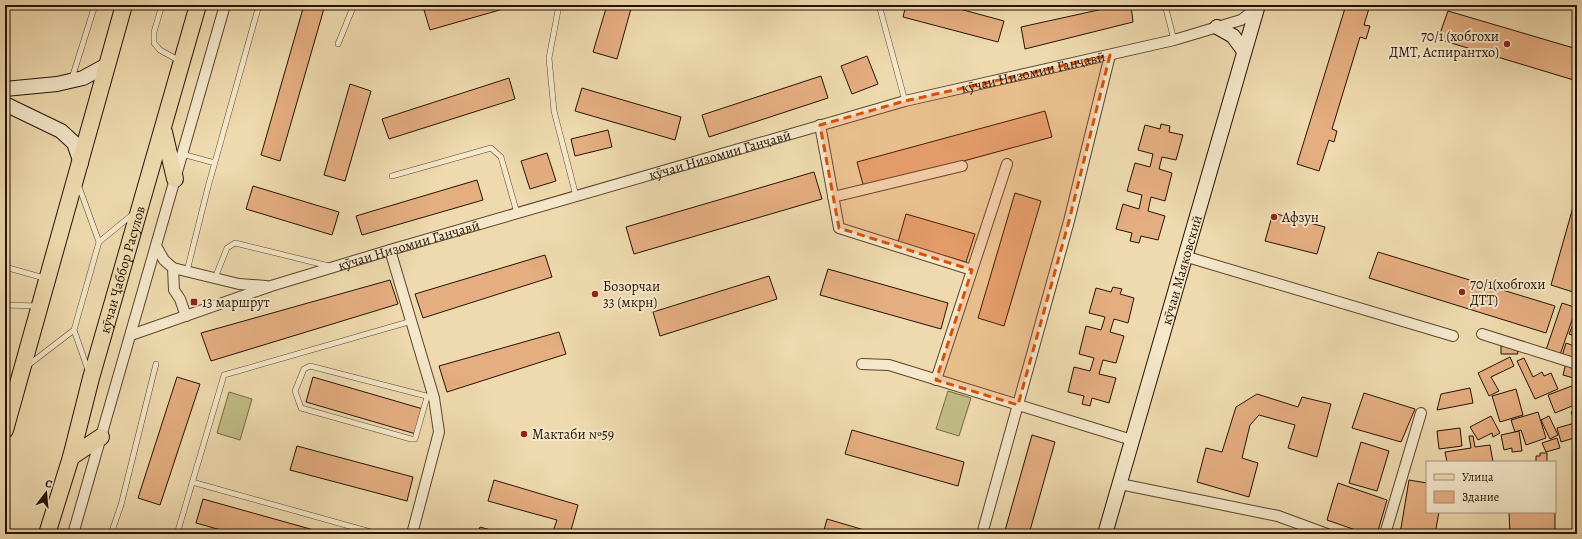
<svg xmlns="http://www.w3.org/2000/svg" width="1582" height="539" font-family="Alegreya,serif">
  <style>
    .green { fill: #c0bd85; stroke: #736845 }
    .building { fill: #e5ae81; stroke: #261205 }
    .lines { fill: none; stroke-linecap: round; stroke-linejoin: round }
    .lane-casing { stroke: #58442f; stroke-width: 6 }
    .street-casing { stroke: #58442f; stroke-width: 12 }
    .secondary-casing { stroke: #261205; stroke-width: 16 }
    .primary-casing { stroke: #261205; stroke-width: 18 }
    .lane { stroke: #f4e7ca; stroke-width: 5 }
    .street { stroke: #f4e7ca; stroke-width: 10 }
    .secondary { stroke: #f4e7ca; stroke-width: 14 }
    .primary { stroke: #eedaae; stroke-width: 16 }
    .marked { fill: #d5520b; fill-opacity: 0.2; stroke: #d5520b; stroke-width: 3; stroke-dasharray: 8 5; stroke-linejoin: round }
    .poi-dot { fill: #8f2418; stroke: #f4e7ca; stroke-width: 1.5 }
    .labels { text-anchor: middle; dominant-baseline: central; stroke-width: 4; stroke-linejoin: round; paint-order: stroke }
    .poi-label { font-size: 14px; fill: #261205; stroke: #f4e7ca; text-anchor: start }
    .street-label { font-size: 14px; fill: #261205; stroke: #f4e7ca }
  </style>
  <rect width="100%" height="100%" fill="#eedaae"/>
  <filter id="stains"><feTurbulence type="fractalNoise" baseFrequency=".005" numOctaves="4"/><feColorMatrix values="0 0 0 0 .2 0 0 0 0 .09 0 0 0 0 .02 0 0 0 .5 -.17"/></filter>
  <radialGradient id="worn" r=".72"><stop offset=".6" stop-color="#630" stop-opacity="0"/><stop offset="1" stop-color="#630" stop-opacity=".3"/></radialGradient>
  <path class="green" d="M948,391L971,398L959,436L936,429Z
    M229,392L252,399L240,440L217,433Z"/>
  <path class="building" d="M304,5H325L280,161L261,155Z
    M440,5H517L430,30L424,10Z
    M607,5H632L617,59L593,52Z
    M906,5H945L1004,21L998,42L903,17Z
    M1121,5H1131L1133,22L1025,49L1021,27Z
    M1346,5H1370L1364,25L1370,26L1366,39L1360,37L1332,129L1337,131L1334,142L1329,140L1319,171L1297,164Z
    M1448,11L1577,49V81L1438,39Z
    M867,56L878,84L852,94L841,66Z
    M821,76L828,98L709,137L702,115Z
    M509,78L515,99L389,139L382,119Z
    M350,84L371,91L345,181L324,175Z
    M582,88L681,117L675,140L575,111Z
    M1045,111L1052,137L864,188L857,162Z
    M1161,124L1170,126L1169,132L1183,135L1176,160L1162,157L1159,169L1172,173L1165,201L1151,197L1148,211L1165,216L1158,240L1141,236L1139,243L1130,241L1132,233L1116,229L1123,204L1139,209L1142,195L1127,191L1135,163L1150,167L1153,154L1138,150L1145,125L1160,129Z
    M608,130L612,147L575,156L571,139Z
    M547,153L556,181L530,189L521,161Z
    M814,172L822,199L634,254L626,227Z
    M477,180L483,200L362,235L356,216Z
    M253,186L339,212L332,235L246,209Z
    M1015,193L1041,201L1004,326L978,318Z
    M1577,193V288L1576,293L1551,285Z
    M1273,213L1325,227L1317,254L1265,241Z
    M906,214L975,234L966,262L898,242Z
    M1378,252L1555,306L1546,333L1369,278Z
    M545,255L552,277L423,318L415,294Z
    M828,269L948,303L941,329L820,295Z
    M769,276L777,299L660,336L653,312Z
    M390,280L398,304L211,361L201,333Z
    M1113,287L1122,289L1120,294L1134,298L1128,323L1114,319L1110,332L1124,336L1116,363L1103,360L1099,374L1116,378L1109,403L1092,398L1090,406L1082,404L1084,396L1068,392L1074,367L1090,371L1094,358L1079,354L1086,326L1101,330L1105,317L1089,313L1096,288L1111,292Z
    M1562,303L1577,308V315L1574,314L1560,355L1546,350Z
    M1576,317L1577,318V337L1569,334Z
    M559,332L566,354L447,392L439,366Z
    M1566,343L1577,347V361L1562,356Z
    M1501,346H1516L1518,354H1501Z
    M1510,357L1514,366L1491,377L1499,391L1489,396L1478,373Z
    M1524,358L1533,377L1542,372L1544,376L1551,373L1558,389L1535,399L1517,361Z
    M1566,363L1577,366V379L1563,375Z
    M177,377L200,384L160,505L138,498Z
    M313,377L423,409L416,434L306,402Z
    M1577,384V404L1555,413L1548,395Z
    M1470,388L1473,403L1437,410L1441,394Z
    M1516,389L1523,415L1500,422L1492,396Z
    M1364,393L1415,409L1401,442L1352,428Z
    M1257,394L1298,407L1302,397L1331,404L1317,457L1288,448L1295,425L1259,415L1250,425L1242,458L1258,463L1249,497L1197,482L1206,448L1222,452L1236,407Z
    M1577,410V424H1576L1571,412Z
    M1538,412L1546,438L1526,445L1521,430L1515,432L1511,420Z
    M1491,416L1500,433L1493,437L1492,433L1478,440L1470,427Z
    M1549,416L1558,435L1550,439L1541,420Z
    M1575,423L1577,437L1561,442L1557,428Z
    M1460,428L1462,446L1439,449L1437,431Z
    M852,430L964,462L958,486L845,454Z
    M1519,431L1522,451L1512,452V448L1504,450L1501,435Z
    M1032,435L1055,442L1029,534H1004Z
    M1469,436H1473L1475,447L1490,445L1493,462H1447L1445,452L1471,448Z
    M1557,438L1560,448L1546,452L1542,443Z
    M1361,442L1389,451L1377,491L1349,483Z
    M297,446L413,477L407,501L290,470Z
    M1540,453H1547V462H1536V456H1540Z
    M494,480L578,505L570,534H552L557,520L488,501Z
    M1409,480L1427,483V512H1439L1435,534H1400Z
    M1338,483L1387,500L1377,534H1367L1327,520Z
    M203,499L328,534H235L196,523Z
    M1509,512H1555V534H1510Z
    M827,519L878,534H823Z
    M480,527L505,534H478Z"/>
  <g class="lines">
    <g class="lane-casing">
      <path id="lane" d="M162,5L154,32V43L160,50L180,61
        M559,5L549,58L554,111L576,196
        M879,5L905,101
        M1165,5L1174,40
        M338,44L354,5
        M72,78L95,5
        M182,154L215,163
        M392,176L491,148L501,157L517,213
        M78,184L99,242
        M5,267L44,278
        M187,271L208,187L259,5
        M215,278L227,248L235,243L329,266
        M5,305L38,306
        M27,366L74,330
        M88,370L74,330L99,242L133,214
        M427,397L415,439H411L301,408L295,391L304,369L310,366L434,398
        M192,482L378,534
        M111,534L121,505L156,364
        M177,534L224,375L412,321"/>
    </g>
    <g class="street-casing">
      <g id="street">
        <path d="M820,125L839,228L972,270"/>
        <path d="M833,197L962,166"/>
        <path d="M156,246L164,260L173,268L239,284L266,286"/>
        <path d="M390,250L434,398L439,432L412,534"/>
        <path d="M1184,256L1453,336"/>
        <path d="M173,268L174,290L180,299L186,316"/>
        <path d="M1482,334L1577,364"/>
        <path id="s1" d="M131,335L271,286L390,250L905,101L1174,40L1241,20L1257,8"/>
        <path d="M862,364L889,365L1132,440"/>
        <path d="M936,380L1007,164"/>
        <path d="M1120,484L1278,516L1327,534"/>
        <path d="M73,534L225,5"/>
        <path d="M982,534L1069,221L1110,55"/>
        <path d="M1385,534L1421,413"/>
      </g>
    </g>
    <g class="secondary-casing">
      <g id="secondary">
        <path d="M1217,27L1233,36L1244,51"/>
        <path d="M5,89L57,84L83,78L107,65"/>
        <path d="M5,104L61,131L74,143L81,163"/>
        <path id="s2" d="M1105,534L1258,5"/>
      </g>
    </g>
    <g class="primary-casing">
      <g id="primary">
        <path d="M164,132L175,179"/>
        <path d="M5,430L124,5"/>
        <path d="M71,457L101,437"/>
        <path id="s3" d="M47,534L71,457L91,378L198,5"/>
      </g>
    </g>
    <use href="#lane" class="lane"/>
    <use href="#street" class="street"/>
    <use href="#secondary" class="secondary"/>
    <use href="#primary" class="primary"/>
  </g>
  <path class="marked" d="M1110,55L1069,221L1018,405L936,380L972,270L839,228L820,125L905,101Z"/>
  <g class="poi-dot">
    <circle cx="1507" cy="44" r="4"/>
    <circle cx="1274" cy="217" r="4"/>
    <circle cx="1462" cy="292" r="4"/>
    <circle cx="595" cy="294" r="4"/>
    <rect x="190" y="298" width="8" height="8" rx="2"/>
    <circle cx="524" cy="434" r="4"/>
  </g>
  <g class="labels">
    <g class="poi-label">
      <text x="1499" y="36" text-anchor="end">70/1 (хобгохи<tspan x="1499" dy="16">ДМТ, Аспирантхо)</tspan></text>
      <text x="1282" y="217">Афзун</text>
      <text x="1470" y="284">70/1(хобгохи<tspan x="1470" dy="16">ДТТ)</tspan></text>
      <text x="603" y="286">Бозорчаи<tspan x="603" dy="16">33 (мкрн)</tspan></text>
      <text x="202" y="302">13 маршрут</text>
      <text x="532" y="434">Мактаби №59</text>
    </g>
    <g class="street-label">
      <text stroke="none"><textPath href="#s1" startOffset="940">кӯчаи Низомии Ганҷавӣ</textPath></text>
      <text stroke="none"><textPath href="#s1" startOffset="616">кӯчаи Низомии Ганҷавӣ</textPath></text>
      <text stroke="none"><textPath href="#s1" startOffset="292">кӯчаи Низомии Ганҷавӣ</textPath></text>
      <text stroke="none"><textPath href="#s3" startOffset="275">кӯчаи Ҷаббор Расулов</textPath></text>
      <text stroke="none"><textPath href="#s2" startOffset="275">кӯчаи Маяковский</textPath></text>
    </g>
  </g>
  <rect width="1582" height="539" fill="none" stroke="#eedaae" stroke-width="20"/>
  <rect x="6" y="6" width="1570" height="527" fill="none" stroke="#261205" stroke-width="2"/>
  <rect x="10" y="10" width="1562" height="519" fill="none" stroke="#261205"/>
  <rect x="1426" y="461" width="130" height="52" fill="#f4e7ca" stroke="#a2927b"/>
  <rect x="1434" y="474" width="20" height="6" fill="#eedaae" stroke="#a2927b"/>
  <text x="1462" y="481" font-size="12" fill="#261205">Улица</text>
  <rect x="1434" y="491" width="20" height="12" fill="#e5ae81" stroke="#a2927b"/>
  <text x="1462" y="501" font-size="12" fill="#261205">Здание</text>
  <g transform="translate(46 493) rotate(16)" stroke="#f4e7ca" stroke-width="3" paint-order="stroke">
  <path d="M0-3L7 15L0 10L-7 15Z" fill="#261205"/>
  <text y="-6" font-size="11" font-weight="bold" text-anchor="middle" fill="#261205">С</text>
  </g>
  <rect width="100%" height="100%" filter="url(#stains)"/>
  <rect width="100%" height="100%" fill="url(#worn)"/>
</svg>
